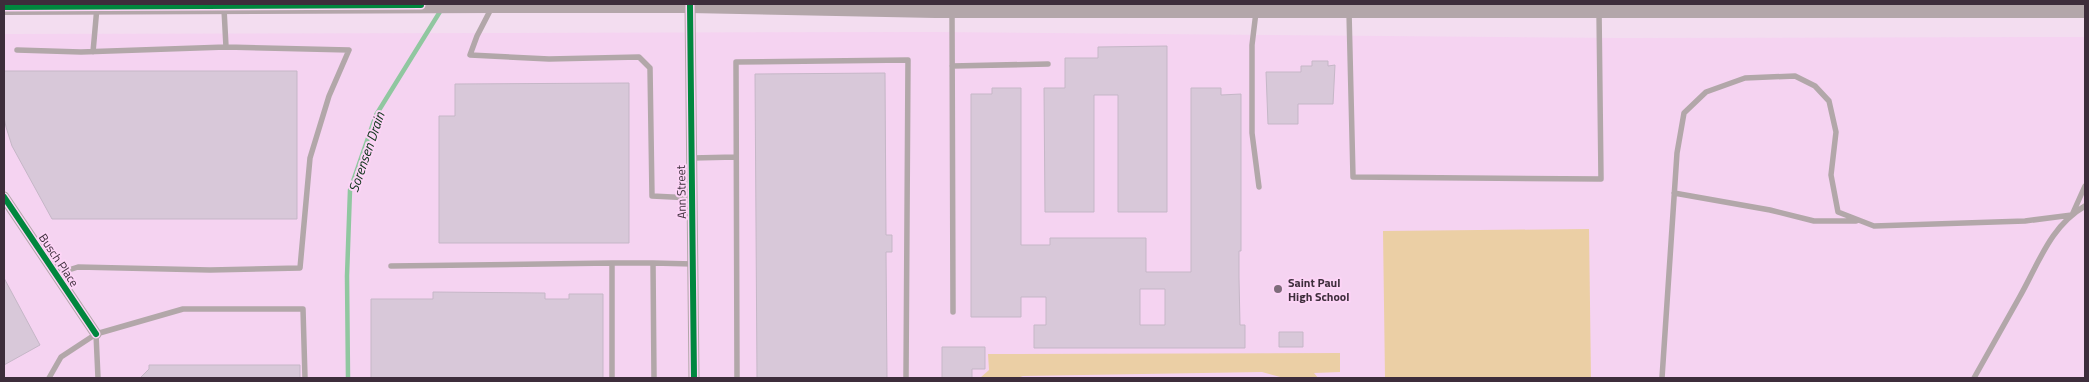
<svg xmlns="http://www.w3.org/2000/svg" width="2089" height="382" font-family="'Titillium Web',sans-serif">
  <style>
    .built { fill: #f5d3f1 }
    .green { fill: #ebcfa5 }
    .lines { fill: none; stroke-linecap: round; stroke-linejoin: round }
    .stream { stroke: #90c7a0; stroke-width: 4.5 }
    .building { fill: #d8c8d9; stroke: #c5b7c7; fill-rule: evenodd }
    .service { stroke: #b2a7a9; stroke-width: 5.5 }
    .minor { stroke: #b2a7a9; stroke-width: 11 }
    .secondary { stroke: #b3a6aa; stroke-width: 16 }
    .cycleway-casing { stroke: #fcd4f6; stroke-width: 9 }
    .cycleway { stroke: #00873e; stroke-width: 6 }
    .poi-dot { fill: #7d6b7a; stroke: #fcd4f6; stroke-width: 2 }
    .labels { text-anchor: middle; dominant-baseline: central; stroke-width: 4; stroke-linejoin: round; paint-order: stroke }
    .street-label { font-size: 12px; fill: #3d2d3b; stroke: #fcd4f6 }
    .poi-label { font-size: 12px; font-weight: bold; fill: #3d2d3b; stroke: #fcd4f6; text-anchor: start }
    .water-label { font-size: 14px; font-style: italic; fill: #0e3319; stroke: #fcd4f6 }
  </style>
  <rect width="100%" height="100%" fill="#f3ddf0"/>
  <path class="built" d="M934,32L1618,38L2085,37V378H4V34Z"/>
  <path class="green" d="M1589,229L1591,378H1385L1383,231Z
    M1340,353V372L1314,373L1318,378H1284L1262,372L1023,376L1017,378H980L989,370L988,354Z"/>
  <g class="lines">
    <path class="stream" d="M348,378L347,276L350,190L376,115L441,10"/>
  </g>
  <path class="building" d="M1167,46V212H1118V95H1094V212H1045L1044,88H1065V58H1098V47Z
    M1312,61H1328V66L1335,65L1333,104H1298V124H1268L1266,72H1301V66H1312Z
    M4,71H297V219H52L12,146L6,127L4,117Z
    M885,73L886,235H892V252H886L887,378H757L755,74Z
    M629,83V243H439V116H455V84Z
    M992,88H1021V245H1050V238H1146V272H1191V88H1221V95L1241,94V251H1239V278L1240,325H1245V348H1034V325H1046V297H1021V317H971V94H992ZM1140,289H1165V325H1140Z
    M4,278L40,345L4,365Z
    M433,292L545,293V299H569V294H603V378H371V299H433Z
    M1279,332H1303V347H1279Z
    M942,347H985V369H972V378H942Z
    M149,365H300V378H140L149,369Z"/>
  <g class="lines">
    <path class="service" d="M492,7L477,36L470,55L549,59L639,57L650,68L652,196L692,198
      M952,12L953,312
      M1256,12L1252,45V133L1259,187
      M1349,12L1353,177L1601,179L1599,11
      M17,50L81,52L226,47L224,9
      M93,52L97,7
      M952,66L1048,64
      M692,158L736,157
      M1674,193L1770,210L1814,221H1856
      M612,263H653L654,378
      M653,263L693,264
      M391,266L612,263V378
      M56,274L78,267L210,270L300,268L310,158L329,96L349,50L226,47
      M96,334L98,378
      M49,378L61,357L96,334L183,309H303L305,378
      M737,378L736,62L908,60L906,378
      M1662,378L1677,153L1684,113L1706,92L1745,78L1795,76L1815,86L1829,101L1836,132L1831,175L1838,212L1874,226L2025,221L2072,215L2085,186
      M1974,378C1989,351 2004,325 2019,298C2038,265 2050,226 2085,206"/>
    <path class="minor" d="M690,5L694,378
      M4,197L96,334"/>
    <path class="secondary" d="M4,7L493,5H690L935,10H2085"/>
    <g class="cycleway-casing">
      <path id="cycleway" d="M690,5L694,378
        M4,7L421,5
        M4,197L96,334"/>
    </g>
    <use href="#cycleway" class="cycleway"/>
  </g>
  <circle class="poi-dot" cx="1278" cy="289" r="5"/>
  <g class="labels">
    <g class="street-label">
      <text transform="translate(681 192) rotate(-91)">Ann Street</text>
      <text transform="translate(59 260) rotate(56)">Busch Place</text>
    </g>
    <g class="poi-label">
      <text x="1288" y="282">Saint Paul<tspan x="1288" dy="14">High School</tspan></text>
    </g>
    <g class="water-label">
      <text transform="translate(366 152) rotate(-71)">Sorensen Drain</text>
    </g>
  </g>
  <rect width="2089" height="382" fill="none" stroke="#3d2d3b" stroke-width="10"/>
</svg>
